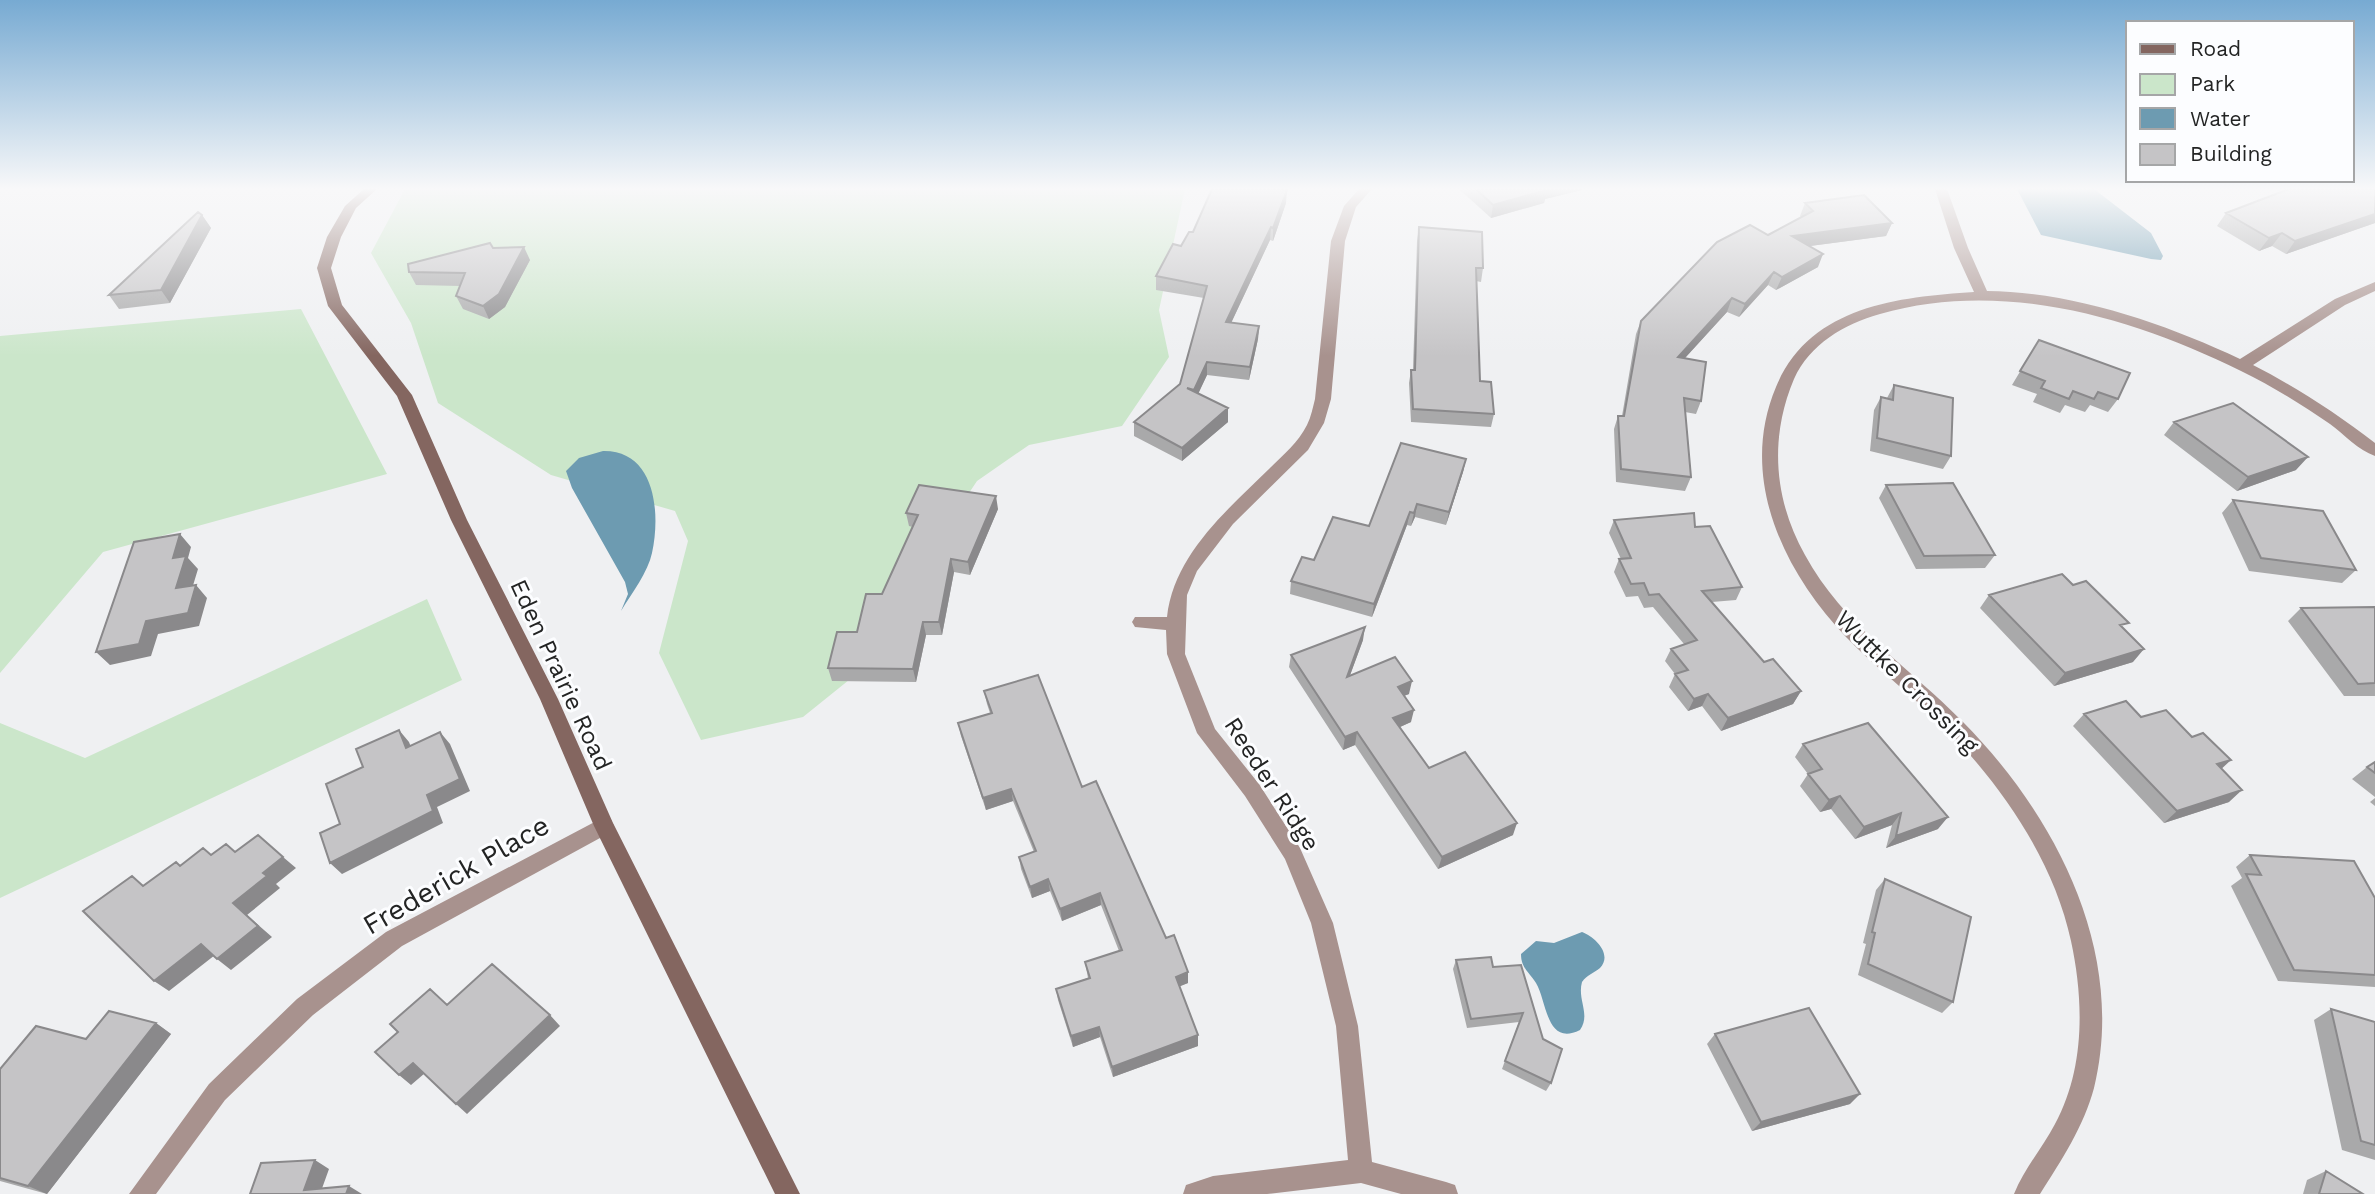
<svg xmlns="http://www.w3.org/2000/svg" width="2375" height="1194" font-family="'Work Sans',sans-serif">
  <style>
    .green { fill: #cbe6ca }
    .water { fill: #6d9bb1 }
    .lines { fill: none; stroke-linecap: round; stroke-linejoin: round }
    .street { fill: #a8928e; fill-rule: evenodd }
    .secondary { fill: #846660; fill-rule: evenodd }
    .wall { fill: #a9a9aa }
    .shaded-wall { fill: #8a898b }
    .building { fill: #c5c4c6; stroke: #8a898b; stroke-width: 2 }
    .labels { text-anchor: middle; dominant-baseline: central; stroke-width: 6; stroke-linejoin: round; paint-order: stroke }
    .street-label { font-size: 24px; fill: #232424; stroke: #fcfdff }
    .near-street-label { font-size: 28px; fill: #232424; stroke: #fcfdff }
  </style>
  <rect width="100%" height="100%" fill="#eff0f2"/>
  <path class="green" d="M405,189H1185L1159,310L1169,357L1122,426L1029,445L977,481L925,559L885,651L803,717L701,740L659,653L688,541L675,511L551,475L438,403L411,323L371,253Z
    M301,309L387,474L103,552L0,673V336Z
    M427,599L462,680L0,898V723L85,758Z"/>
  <path class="water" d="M2017,189H2094L2151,233L2163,256L2161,260L2151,259L2041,235Z
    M603,451C655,450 661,512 652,553C648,572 632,593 621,611L628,594L625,582L572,488L566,471L579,458Z
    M1582,932C1595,937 1613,954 1600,968C1594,973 1587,975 1582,982C1577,1000 1591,1014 1580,1030C1546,1047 1547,1001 1536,983C1529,972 1521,968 1521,954L1536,941L1554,943Z"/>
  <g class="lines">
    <path class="street" d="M1359,189H1372L1356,207L1345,241L1331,399L1324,423L1308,450L1233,524L1197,571L1187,595L1185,654L1215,729L1259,784L1300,848L1333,923L1358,1026L1372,1162L1446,1182L1455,1185L1458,1194H1401L1361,1183L1267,1194H1183L1186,1185L1213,1176L1348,1160L1336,1026L1311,923L1285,859L1245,796L1197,733L1167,654L1166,630L1135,627L1132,622L1135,617H1167C1174,555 1226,511 1269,469C1283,455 1298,443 1307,425C1311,417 1313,407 1315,399L1331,241L1344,206Z
      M1935,189H1947L1968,248L1987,291C2073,292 2163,323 2240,359L2335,299L2375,282V291L2345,305L2253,365C2296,387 2336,413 2375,443V456C2358,450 2345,435 2330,424C2302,405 2272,386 2241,371C2131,317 2002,279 1880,314C1844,324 1810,344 1794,379C1769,438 1774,500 1805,555C1843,625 1908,666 1963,722C2056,816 2127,952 2094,1088C2084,1126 2061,1161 2040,1194H2014C2024,1169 2043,1147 2055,1124C2085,1069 2084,1001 2071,941C2054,862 2004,789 1949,732C1916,698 1878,670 1846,637C1783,571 1738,477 1776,387C1809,307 1896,297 1974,292L1954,248Z
      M604,817L611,820L614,826L611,832L402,946L313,1015L225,1100L156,1194H129L209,1084L297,999L386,932Z"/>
    <path class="secondary" d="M364,189H377L356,208L341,237L331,268L342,305L412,395L467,520L558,699L613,823L800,1194H775L594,826L540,699L451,520L397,396L328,306L317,268L327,237L345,206Z"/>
  </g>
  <path class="wall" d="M1459,189H1586L1545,199L1544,203L1491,218Z
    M2375,189V223L2286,254L2272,246L2259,251L2217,226L2226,213Z
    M1286,203L1273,241L1270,240L1231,323L1259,326L1258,339L1249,380L1207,375L1198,393L1228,422L1182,461L1134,436V422L1180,384L1204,298L1156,290V276L1193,232Z
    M1805,203L1892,223L1886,236L1810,246L1818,267L1776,290L1768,285L1739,317L1727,312L1685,358L1701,401L1696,414L1685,412L1691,477L1685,491L1616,482L1614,429L1618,416H1622L1636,334L1641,321L1768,235L1802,218L1800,216Z
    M202,215L211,228L170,303L119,309L109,295Z
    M1419,227L1483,268L1481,282L1476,281L1480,381L1494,414L1491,427L1411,422L1409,383L1411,370H1413L1417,241Z
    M493,248L530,260L505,307L489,319L463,309L456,296L460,286L416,285L409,272Z
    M2039,340L2118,399L2108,412L2090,405L2085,412L2065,405L2060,413L2033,402L2037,394L2012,385Z
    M1894,385L1951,456L1943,469L1870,451L1874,410L1881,397L1887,398Z
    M2174,422L2296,470L2237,491L2164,435Z
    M1466,459L1463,472L1446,525L1415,517L1411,526L1407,525L1372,617L1290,594L1291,581L1314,560L1369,526Z
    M1886,485L1995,555L1985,568L1916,569L1879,498Z
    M2233,500L2356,570L2342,583L2249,571L2222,513Z
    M998,509L970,575L954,572L942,635H926L916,682L832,681L828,668L857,632L882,594L913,527L909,526L906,513Z
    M1614,520L1695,527L1742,587L1736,600L1712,602L1764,662L1801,691L1793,704L1721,731L1702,706L1688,711L1669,687L1675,674L1665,661L1671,649L1684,644L1653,607L1644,608L1638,596L1626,597L1614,572L1619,559H1621L1609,533Z
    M2073,585L2124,629L2133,662L2054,686L1980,608L1989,595Z
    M2375,607V696H2344L2288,621L2301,608Z
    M1363,640L1350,675L1409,694L1404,696L1411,722L1400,727L1429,768L1513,835L1438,869L1355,745L1343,750L1289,667L1291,655Z
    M984,691L1082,787L1166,938L1188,983L1179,986L1198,1046L1113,1077L1100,1037L1073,1047L1058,1000L1056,989L1088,978L1085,962L1119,951L1101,905L1062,921L1050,891L1032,898L1021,869L1019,857L1034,852L1013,801L986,810L961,736L958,723L990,713L987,704Z
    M2084,714L2141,717L2221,769L2229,802L2164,823L2073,726Z
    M1803,744L1938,829L1886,848L1892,825L1855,839L1831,809L1820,812L1800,786L1808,774L1795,757Z
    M2375,762V797L2352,779L2367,767Z
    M2375,798V806L2370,802Z
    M2250,855L2375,898V987L2278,981L2231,886L2242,878L2236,867Z
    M1885,879L1953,1002L1942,1013L1858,975L1866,944L1863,943L1876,890Z
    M1456,960L1493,967L1521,965L1551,1083L1546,1091L1502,1069L1519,1022L1467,1028L1453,969Z
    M2331,1009L2375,1022V1160L2342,1150L2314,1020Z
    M156,1023L171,1034L47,1194L0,1181V1069L86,1039Z
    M1715,1034L1850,1104L1752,1131L1707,1044Z
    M2326,1171L2363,1194H2303L2307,1180Z"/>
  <path class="shaded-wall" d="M1543,189H1586L1545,199L1544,203L1491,218L1493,205Z
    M1287,190L1286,203L1273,241V228Z
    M2375,214V223L2286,254L2295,241Z
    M202,215L211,228L170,303L161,290Z
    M1892,223L1886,236L1787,249L1792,236Z
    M1271,227L1270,240L1225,336L1226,322Z
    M2282,233L2272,246L2259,251L2269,238Z
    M524,247L530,260L505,307L489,319L483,306Z
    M1823,254L1818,267L1776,290L1782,277Z
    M1774,272L1768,285L1739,317L1745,304Z
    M1732,298L1727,312L1674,370L1678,357Z
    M1259,326L1258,339L1249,380L1250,367Z
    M1207,362V375L1194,403V390Z
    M1228,408V422L1182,461V448Z
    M2308,457L2296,470L2237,491L2248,477Z
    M1466,459L1463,472L1446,525L1449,512Z
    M996,496L998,509L970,575L968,562Z
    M1417,504L1415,517L1411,526L1414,513Z
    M1410,512L1407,525L1372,617L1374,604Z
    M180,534L191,547L188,558L198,569L188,602L176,588L173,558Z
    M951,559L954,572L942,635L939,622Z
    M196,585L207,598L199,626L158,634L151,656L110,665L96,652L146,621Z
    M923,622L926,635L916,682L913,669Z
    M1365,627L1363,640L1345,689L1347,677Z
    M2144,649L2133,662L2054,686L2065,673Z
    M1412,681L1409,694L1395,699L1398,687Z
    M1801,691L1793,704L1721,731L1728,718Z
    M1708,694L1702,706L1688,711L1694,699Z
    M1414,710L1411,722L1391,731L1393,718Z
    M399,730L409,742L416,760L406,748Z
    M440,732L450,744L470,791L437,807L443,823L342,874L330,863L427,795Z
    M1357,732L1355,745L1343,750L1345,737Z
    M2231,760L2217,773V764Z
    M1011,789L1013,801L986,810L983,798Z
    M2242,790L2229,802L2164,823L2177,811Z
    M1840,796L1831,809L1820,812L1829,800Z
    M1901,813L1892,825L1855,839L1864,827Z
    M1948,817L1938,829L1886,848L1896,836Z
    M1517,823L1513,835L1438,869L1442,857Z
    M283,857L296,868L276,884L280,888L247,915L272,937L231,970L217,959L233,903L263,873Z
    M1048,879L1050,891L1032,898L1030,887Z
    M1100,893L1101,905L1062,921L1060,909Z
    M201,944L215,955L169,991L154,981Z
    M1188,972V983L1176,988V977Z
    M550,1015L560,1026L467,1114L456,1104Z
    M156,1023L171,1034L47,1194L28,1186Z
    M1099,1027L1100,1037L1073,1047L1071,1036Z
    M1198,1035V1046L1113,1077L1112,1067Z
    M413,1063L425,1073L411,1085L399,1075Z
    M1860,1094L1850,1104L1752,1131L1761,1122Z
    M315,1160L329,1169L320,1194L304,1190Z
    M349,1186L362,1194H346Z"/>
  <path class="building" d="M1212,189H1279L1287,190L1273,228L1271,227L1226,322L1259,326L1250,367L1207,362L1194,390L1187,388L1228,408L1182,448L1134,422L1180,384L1207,286L1156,276L1173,244L1181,246L1189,232H1193Z
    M1476,189H1545L1547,190L1493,205Z
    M2289,189H2375V214L2295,241L2282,233L2269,238L2226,213Z
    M1864,195L1892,223L1792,236L1823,254L1782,277L1774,272L1745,304L1732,298L1678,357L1706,362L1701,401L1684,398L1691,477L1621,469L1618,416H1624L1641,321L1717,242L1750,225L1768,235L1813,211L1805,203Z
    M198,212L202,215L161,290L109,295Z
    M1419,227L1482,232L1483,268H1476L1480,381L1491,382L1494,414L1413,409L1411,370H1415Z
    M490,243L493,248L524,247L499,294L483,306L456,296L465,273L409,272L408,264Z
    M2039,340L2130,373L2118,399L2098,392L2094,399L2073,391L2069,399L2041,388L2045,381L2020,371Z
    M1894,385L1953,398L1951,456L1877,438L1881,397L1893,400Z
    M2233,403L2308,457L2248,477L2174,422Z
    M1401,443L1466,459L1449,512L1417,504L1414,513L1410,512L1374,604L1291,581L1302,557L1314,560L1333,517L1369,526Z
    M1953,483L1995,555L1924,556L1886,485Z
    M919,485L996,496L968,562L951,559L939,622H923L913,669L828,668L837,632H857L866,594H882L918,515L906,513Z
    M2233,500L2323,511L2356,570L2261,558Z
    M1694,513L1695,527L1710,526L1742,587L1702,591L1764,662L1773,659L1801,691L1728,718L1708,694L1694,699L1675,674L1688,670L1671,649L1697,640L1659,594L1649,595L1644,583L1631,584L1619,559L1631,558L1614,520Z
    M180,534L173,558L186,556L176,588L196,585L188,613L146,621L139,644L96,652L134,542Z
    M2062,574L2073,585L2086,581L2129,623L2120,625L2144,649L2065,673L1989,595Z
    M2375,607V683L2358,684L2301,608Z
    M1365,627L1347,677L1395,657L1412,681L1398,687L1414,710L1393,718L1429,768L1465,752L1517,823L1442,857L1357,732L1345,737L1291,655Z
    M1038,675L1082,787L1096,781L1166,938L1174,935L1188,972L1176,977L1198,1035L1112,1067L1099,1027L1071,1036L1056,989L1090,978L1085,962L1122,950L1100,893L1060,909L1048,879L1030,887L1019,857L1036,851L1011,789L983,798L958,723L992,713L984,691Z
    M2126,701L2141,717L2166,710L2192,737L2203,733L2231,760L2217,764L2242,790L2177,811L2084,714Z
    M1868,723L1948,817L1896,836L1901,813L1864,827L1840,796L1829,800L1808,774L1822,769L1803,744Z
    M399,730L406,748L440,732L460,779L427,795L433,811L330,863L320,833L340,824L326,784L363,767L356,749Z
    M2375,762V773L2367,767Z
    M258,835L283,857L263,873L267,876L233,903L258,926L217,959L201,944L154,981L83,911L132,876L143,886L176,862L180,866L203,848L211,855L226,844L235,852Z
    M2250,855L2354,861L2375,898V975L2294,970L2246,874L2261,875Z
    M1885,879L1971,917L1953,1002L1868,964L1875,933L1872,932Z
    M1491,957L1493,967L1521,965L1543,1039L1562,1049L1551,1083L1505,1061L1523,1013L1471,1019L1456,960Z
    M492,964L550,1015L456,1104L413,1063L399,1075L375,1052L398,1032L390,1024L430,989L447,1005Z
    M1809,1008L1860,1094L1761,1122L1715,1034Z
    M2331,1009L2375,1022V1145L2361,1141Z
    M109,1011L156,1023L28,1186L0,1178V1069L36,1026L86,1039Z
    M315,1160L304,1190L349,1186L346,1194H250L261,1163Z
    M2326,1171L2363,1194H2319Z"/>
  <linearGradient id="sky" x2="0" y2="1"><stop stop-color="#77aad2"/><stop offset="0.53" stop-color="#f8f8f9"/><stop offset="1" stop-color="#f8f8f9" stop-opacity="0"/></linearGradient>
  <rect width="2375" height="356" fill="url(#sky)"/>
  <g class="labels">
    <g class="street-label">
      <text transform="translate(561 675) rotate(65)">Eden Prairie Road</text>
      <text transform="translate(1907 682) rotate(45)">Wuttke Crossing</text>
      <text transform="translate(1272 784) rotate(57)">Reeder Ridge</text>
    </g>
    <g class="near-street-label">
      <text transform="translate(456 875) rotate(-30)">Frederick Place</text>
    </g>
  </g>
  <rect x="2126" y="21" width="228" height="161" fill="#fcfdff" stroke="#a5a6a7" stroke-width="2"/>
  <rect x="2140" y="44" width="35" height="10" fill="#846660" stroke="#a5a6a7" stroke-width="2"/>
  <text x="2190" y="56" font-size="21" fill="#232424">Road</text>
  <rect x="2140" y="74" width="35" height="21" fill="#cbe6ca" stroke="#a5a6a7" stroke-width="2"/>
  <text x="2190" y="91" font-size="21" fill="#232424">Park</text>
  <rect x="2140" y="108" width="35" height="21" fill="#6d9bb1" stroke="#a5a6a7" stroke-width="2"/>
  <text x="2190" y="126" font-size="21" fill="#232424">Water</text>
  <rect x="2140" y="144" width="35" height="21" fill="#c5c4c6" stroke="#a5a6a7" stroke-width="2"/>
  <text x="2190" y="161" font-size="21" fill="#232424">Building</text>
</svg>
